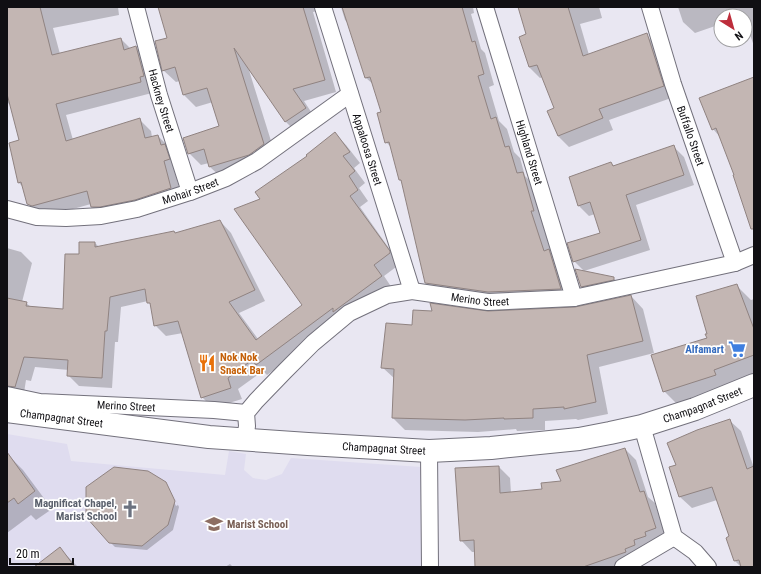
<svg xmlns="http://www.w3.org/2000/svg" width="761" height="574" font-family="'Roboto Condensed',sans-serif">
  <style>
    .built { fill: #dfdcef }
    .shadow { fill: #0003 }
    .building { fill: #c3b6b3; stroke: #908381 }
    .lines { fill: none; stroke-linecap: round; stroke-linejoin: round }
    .street-casing { stroke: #73717c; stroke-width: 18 }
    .secondary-casing { stroke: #73717c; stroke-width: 24 }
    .street { stroke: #fff; stroke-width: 16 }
    .secondary { stroke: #fff; stroke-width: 22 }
    .labels { text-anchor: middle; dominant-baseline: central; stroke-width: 3.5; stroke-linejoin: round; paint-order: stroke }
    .street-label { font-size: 11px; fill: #100f13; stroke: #fff }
    .shop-label { font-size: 11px; font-weight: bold; fill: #366cbe; stroke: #fff; text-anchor: end }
    .food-label { font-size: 11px; font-weight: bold; fill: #c56008; stroke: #fff; text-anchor: start }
    .worship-label { font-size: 11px; font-weight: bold; fill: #5b616d; stroke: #fff; text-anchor: end }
    .education-label { font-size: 11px; font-weight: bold; fill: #785e54; stroke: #fff; text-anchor: start }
  </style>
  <rect width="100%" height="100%" fill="#e9e7f2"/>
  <path class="built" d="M7,434L67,444L71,461L225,475L229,451L246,454L244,470L253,478L266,480L282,474L291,458L421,467L422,567H7Z"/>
  <path class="shadow" d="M7,7H118L119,15L53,28L60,54L121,39L131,49L136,47L147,59L152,93L66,115L73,140L139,119L151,131L152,137L158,136L169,147L180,170L175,172L182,199L103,218L92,207L91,204L44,217L39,215L28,204L23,187L19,183L13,161L20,141L10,103L7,104Z
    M159,7H317L318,11L313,12L336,92L304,101L317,121L298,134L286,122L248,67L276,157L223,179L210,167L209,163L201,165L189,153L220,127L213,102L196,107L184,95L180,81L176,82L163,70L168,38Z
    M341,7H473L474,13L471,14L481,49L485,53L494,85L489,87L499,121L507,129L514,152L520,158L525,176L533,184L544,221L542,222L551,252L560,261L572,300L438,294L426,283L402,182L400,180L392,148L386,142L382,113L374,85L366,78L359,53L349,24L345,20Z
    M519,7H599L602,18L580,24L589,55L646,35L657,46L674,97L609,120L613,130L569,147L558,136L549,111L555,109L543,77L540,78L529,67L527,35Z
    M678,7H754V46L745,21V16H721V24L695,33L683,22Z
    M754,78V232L734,176L736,175L720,137L713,129Z
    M335,134L346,145L360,163L354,168L365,183L359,188L368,201L360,207L400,264L384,276L392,288L343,320L267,375L263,371L238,389L242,399L213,408L202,397L183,333L166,336L155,325L152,306L148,301L121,307L118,342H115L112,388L79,386L68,375L69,370L35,367L31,381L26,380L24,393L7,390V248L21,252L32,263L22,302L26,303L31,307L64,310L80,255L95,243L99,247L174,232L176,234L220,221L231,233L265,301L239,313L258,339L304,306L262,199L308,156Z
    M674,147L684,157L694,185L636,205L650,250L584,271L574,261L602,234L595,214L589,216L579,206L611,163L614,166Z
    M613,278L623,288L591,296L581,286Z
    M736,285L751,300L754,299V374L678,405L664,391L708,338V334Z
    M631,296L643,309L654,353L599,367L608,414L578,420L576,419L545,421V430L517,431L516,429L478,432L405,430L393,418L395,379L382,367L413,326L488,312L575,308Z
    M729,420L741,431L754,468V567H741L735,561L727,538L731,537L717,500L692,508L680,497L671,468L677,466Z
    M625,449L636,460L648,497L655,503L667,540L627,567H476L475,552H472L461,540L499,467L510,478L511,493L543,490L562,482Z
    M7,454L23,470L52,509L36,520L31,515L7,533Z
    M166,484L176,506L178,505L170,487L179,507L173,530L147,550L115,547L110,542Z
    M60,549L78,567H36Z
    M230,564L233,567H225Z"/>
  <path class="building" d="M7,7H40L52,55L121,38L124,50L136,46L144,76L140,77L141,82L56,104L66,141L140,118L145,138L158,135L161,145L165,144L170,159L164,161L171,188L135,200L100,207H91L87,191L32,206L27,204L21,182L18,183L9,143L19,140L7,94Z
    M158,7H303L325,80L293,89L306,108L285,122L234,48L264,144L249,155L209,167L204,149L188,154L183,138L219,126L207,88L183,95L175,67L162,71L155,41L167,38Z
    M342,7H462L472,42L475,41L484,74L478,76L491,119L496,117L505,147L509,146L517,173L523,172L534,211H531L544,251L549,249L561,289L488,292L425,283L401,180H399L389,142L385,143L377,113L381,112L370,77L365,78Z
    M518,7H568L583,56L647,33L664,86L599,109L603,118L558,136L547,111L554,108L537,65L529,67L519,37L526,34Z
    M754,77V229H751L733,175H734L716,128L712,130L699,98Z
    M335,132L350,152L343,156L355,171L349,176L358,190L350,196L390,251V253L374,265L382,276L333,312V308L256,365L252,360L228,378L231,388L201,398L178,321L154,326L150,303H147L145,289L110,297L107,331H105L102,378L67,376L68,360L24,357L15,387L7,386V298L27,302L26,306L63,309L65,254H79V242H95V247L174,231L175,233L220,220L255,290L229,302L256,340L302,305L234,209L260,199L255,192L307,156L306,155Z
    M674,145L684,175L626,195L641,240L573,262L567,243L600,233L590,202L578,206L569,177L611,162L613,166Z
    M575,269L614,277V280L581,287Z
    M737,284L754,329V355L714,370L716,375L663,392L651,355L707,338L705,334H707L696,296Z
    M631,295L643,341L587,355L596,402L564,409V407L533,409V418L504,419V418L465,420L392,418L394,369L381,368L386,323L412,325L413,310L432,311L430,303L488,311L575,307Z
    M730,419L747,469L754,466V567H741L739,560L734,561L726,538L729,536L712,487L679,497L669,467L676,465L667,443L697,430Z
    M625,448L640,492L644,491L656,528L645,532L646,536L634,540L635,545L625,549L626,552L583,567H475L474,540L460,541L455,468L499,466L500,493L542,489L541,483L561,481L556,470Z
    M7,452L35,491L18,504L14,498L7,503Z
    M114,467L148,471L166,482L175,501L168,525L142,546L109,543L86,517V487Z
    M60,547L75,567H34Z"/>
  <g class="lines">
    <g class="street-casing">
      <g id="street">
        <path id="s1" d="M136,7L159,95L190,192"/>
        <path id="s2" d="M323,7L412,291"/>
        <path id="s3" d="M485,7L574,298"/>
        <path id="s4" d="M650,7L673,84L735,263"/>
        <path id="s5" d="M7,209L37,217L66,218L101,216L137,209L190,192L226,178L257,161L350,94"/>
        <path id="s6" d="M7,395L40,402L214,410L246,413"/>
        <path d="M642,426L674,537L695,552L708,567"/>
        <path id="s7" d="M245,439L247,426L246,413L256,401L285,371L313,343L349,313L387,295L412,291L488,302L574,298L735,263L754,255"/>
        <path d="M429,451L430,567"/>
        <path d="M623,567L674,537"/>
      </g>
    </g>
    <g class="secondary-casing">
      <g id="secondary">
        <path id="s8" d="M7,411L209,437L308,444L429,451L491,448L579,439L610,433L642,426L695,409L754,385"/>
      </g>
    </g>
    <use href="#street" class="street"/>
    <use href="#secondary" class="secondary"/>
  </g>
  <defs>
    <g id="supermarket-bare" transform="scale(1.38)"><path d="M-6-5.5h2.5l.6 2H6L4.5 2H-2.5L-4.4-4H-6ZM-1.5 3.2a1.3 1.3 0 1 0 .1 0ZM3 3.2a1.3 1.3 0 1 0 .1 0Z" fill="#3f7fe0" stroke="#fff" stroke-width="2.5" paint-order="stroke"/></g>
    <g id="restaurant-bare" transform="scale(1.38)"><path d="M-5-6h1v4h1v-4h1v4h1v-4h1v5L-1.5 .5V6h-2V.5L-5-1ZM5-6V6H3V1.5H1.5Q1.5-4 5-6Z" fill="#e8710a" stroke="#fff" stroke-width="2.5" paint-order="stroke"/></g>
    <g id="church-bare" transform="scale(1.38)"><path d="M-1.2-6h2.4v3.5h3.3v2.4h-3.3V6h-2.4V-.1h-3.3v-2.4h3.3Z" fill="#6b7280" stroke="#fff" stroke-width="2.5" paint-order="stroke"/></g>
    <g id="school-bare" transform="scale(1.38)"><path d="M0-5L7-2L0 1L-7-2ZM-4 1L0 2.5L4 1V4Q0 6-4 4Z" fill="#8d6e63" stroke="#fff" stroke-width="2.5" paint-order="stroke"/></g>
  </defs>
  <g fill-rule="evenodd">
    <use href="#supermarket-bare" x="737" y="349"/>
    <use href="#restaurant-bare" x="207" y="363"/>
    <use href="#church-bare" x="130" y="509"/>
    <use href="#school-bare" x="214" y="524"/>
  </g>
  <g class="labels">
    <g class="street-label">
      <text stroke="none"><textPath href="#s1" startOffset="97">Hackney Street</textPath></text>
      <text stroke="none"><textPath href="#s4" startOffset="135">Buffallo Street</textPath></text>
      <text stroke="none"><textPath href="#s2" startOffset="149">Appaloosa Street</textPath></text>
      <text stroke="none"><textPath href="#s3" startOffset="152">Highland Street</textPath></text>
      <text stroke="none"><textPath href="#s5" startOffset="188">Mohair Street</textPath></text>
      <text stroke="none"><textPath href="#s7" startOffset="306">Merino Street</textPath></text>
      <text stroke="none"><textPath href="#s8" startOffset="703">Champagnat Street</textPath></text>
      <text stroke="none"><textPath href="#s6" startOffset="120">Merino Street</textPath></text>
      <text stroke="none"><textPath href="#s8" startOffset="55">Champagnat Street</textPath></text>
      <text stroke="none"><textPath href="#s8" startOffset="379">Champagnat Street</textPath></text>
    </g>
    <g class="shop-label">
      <text x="724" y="349">Alfamart</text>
    </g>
    <g class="food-label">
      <text x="220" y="357">Nok Nok<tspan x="220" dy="13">Snack Bar</tspan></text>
    </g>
    <g class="worship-label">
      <text x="117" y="503">Magnificat Chapel,<tspan x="117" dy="13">Marist School</tspan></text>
    </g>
    <g class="education-label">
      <text x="227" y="524">Marist School</text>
    </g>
  </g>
  <rect width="761" height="574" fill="none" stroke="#100f13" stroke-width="16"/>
  <g transform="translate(733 28) rotate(143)"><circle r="19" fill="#ffffff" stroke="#9f9fa1"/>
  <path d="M0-3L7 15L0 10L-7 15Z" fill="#bd2d3b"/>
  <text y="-6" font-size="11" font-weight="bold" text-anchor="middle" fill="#100f13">N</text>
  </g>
  <path d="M10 558v6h63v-6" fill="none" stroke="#100f13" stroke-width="2"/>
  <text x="16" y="558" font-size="12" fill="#100f13" stroke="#ffffff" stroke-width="3" paint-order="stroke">20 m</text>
</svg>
